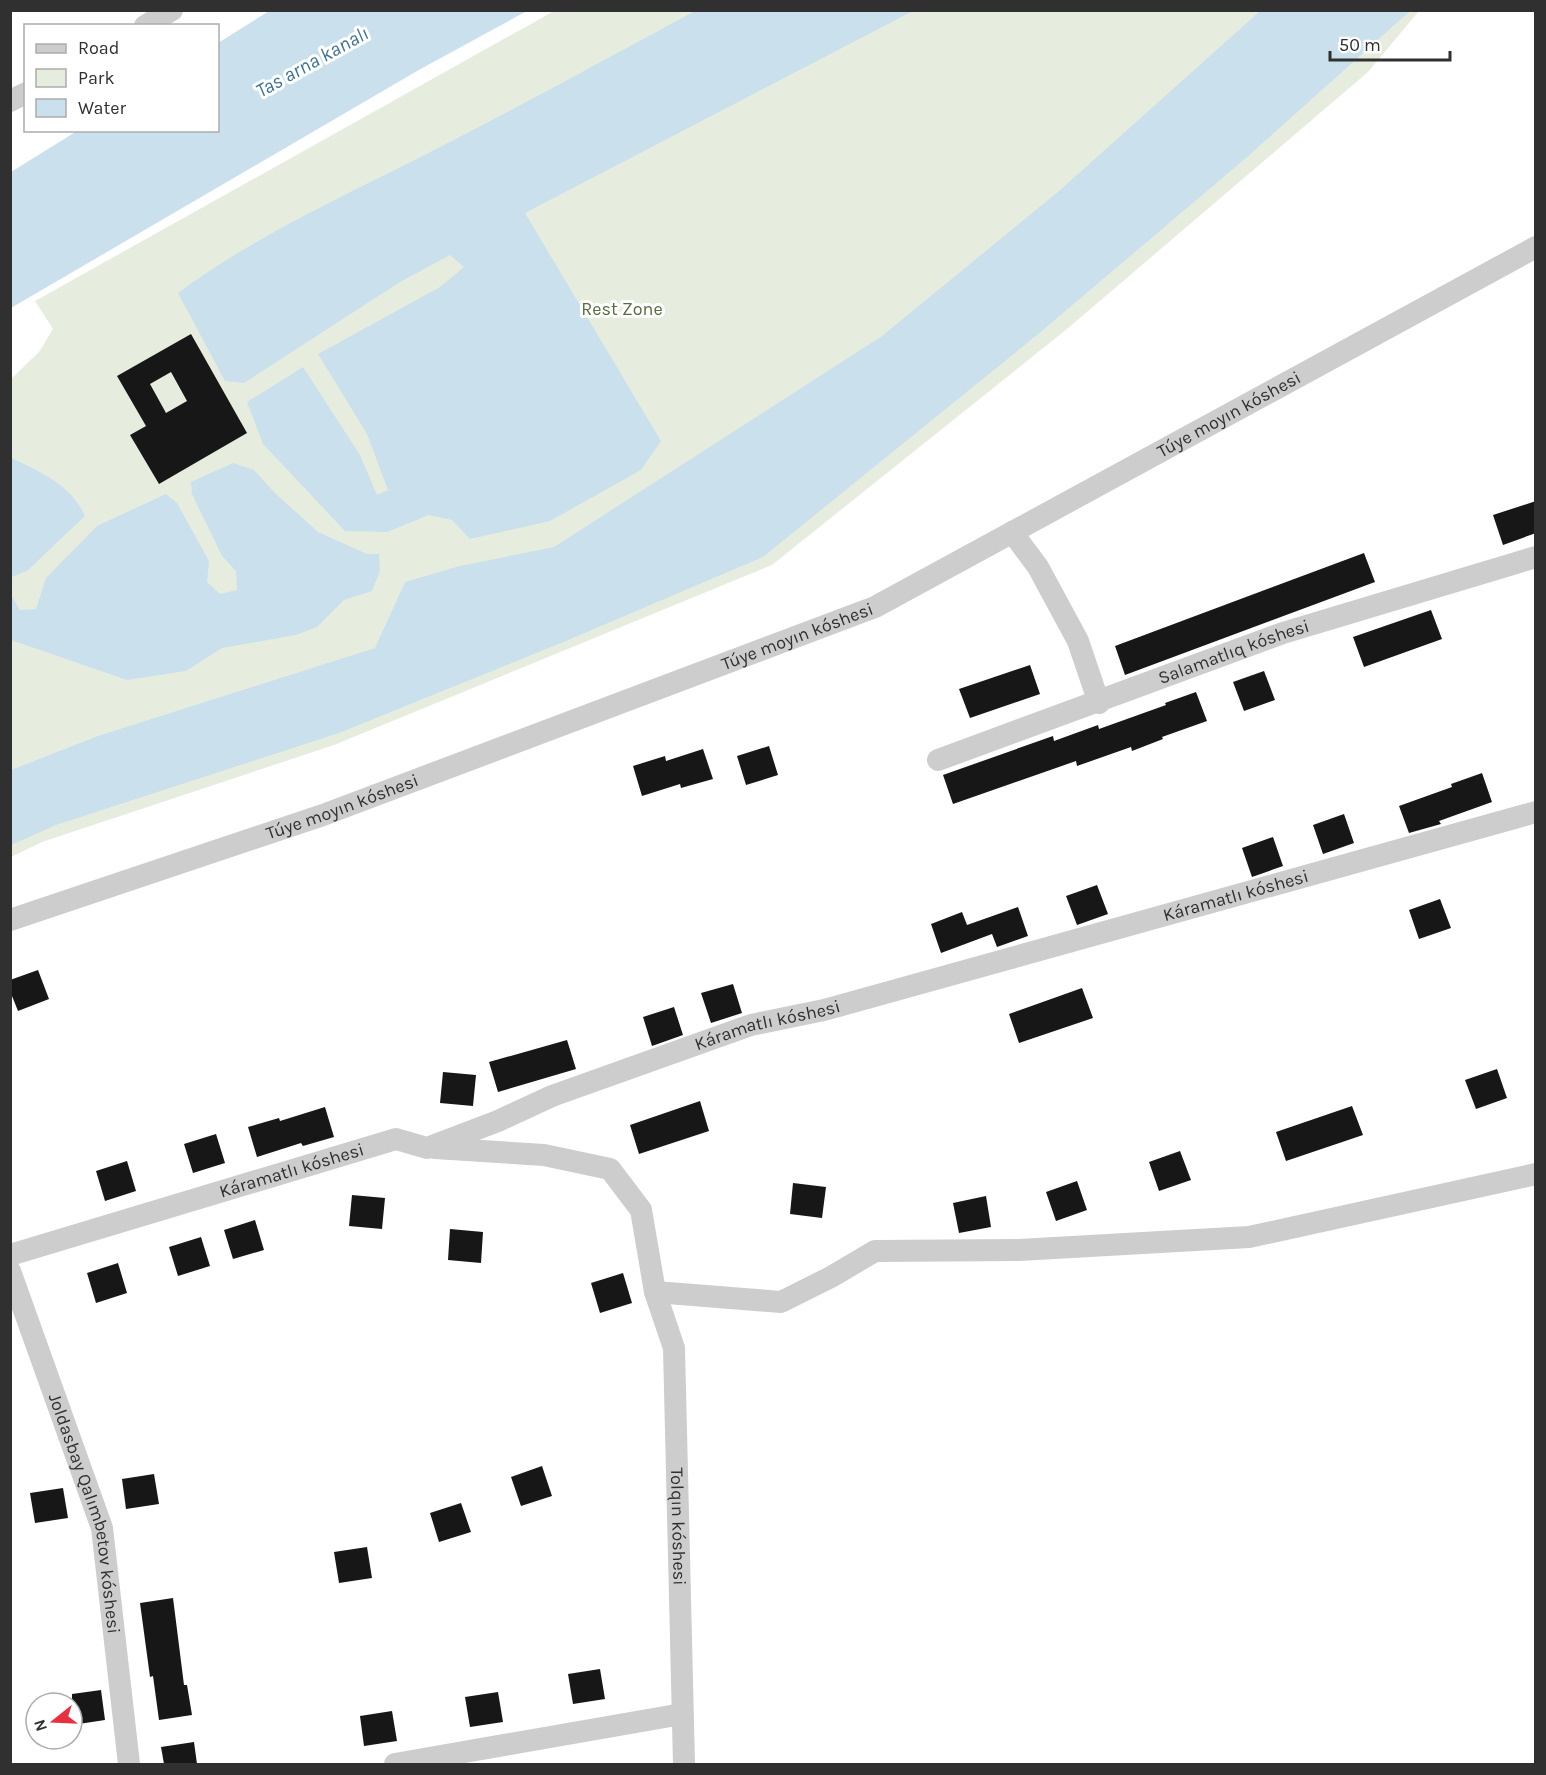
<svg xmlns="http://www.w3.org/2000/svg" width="1546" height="1775" font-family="Karla,sans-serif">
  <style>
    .green { fill: #e6edde }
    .water { fill: #cae0ed }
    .building { fill: #171717; fill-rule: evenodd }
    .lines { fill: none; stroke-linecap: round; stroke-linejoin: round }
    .minor { stroke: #cdcdcd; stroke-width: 22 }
    .labels { text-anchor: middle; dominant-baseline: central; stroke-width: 6; stroke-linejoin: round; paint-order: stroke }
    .park-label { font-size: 18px; fill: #546d3c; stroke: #fff }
    .street-label { font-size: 18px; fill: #303030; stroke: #fff }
    .water-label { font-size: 20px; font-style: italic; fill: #3c7394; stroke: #fff }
  </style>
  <rect width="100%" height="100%" fill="#fff"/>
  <path class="green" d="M554,11H1419L1368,72L1067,329L772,565L334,745L42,842L11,857L10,380L39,352L53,329L35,301Z"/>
  <path class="water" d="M697,10L913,11L525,213L661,441L641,470L550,521L470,539L452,520L429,515L387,532L345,531L263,444L247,402L303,367L360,455L377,495L388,490L367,434L318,354L440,287L464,267L450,255L400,282L244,383L225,381L178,293C259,233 351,193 440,147C526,103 611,56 697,10Z
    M269,11H527L417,71L11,308V172L77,131L218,130V43Z
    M1260,11H1410L1246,158L1037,335L763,557L566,641L339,733L56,825L11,845V770L98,736L375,648L405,582L460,566L554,547L882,336L1059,191Z
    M10,457C40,472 71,484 85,516L27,571L11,577Z
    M233,463L254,470L276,494L318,532L367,554H379L380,571L372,591L344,600L317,627L296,635L222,648L186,671L127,680L11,640V595L20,610L36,609L46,578L97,526L166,494L177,503L209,561L207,582L220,594L237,590L236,571L222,556L192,494L191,482Z"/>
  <path class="building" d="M191,334L247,433L159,484L130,435L146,426L117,376ZM171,372L187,401L166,413L150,384Z
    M1536,501V533L1503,545L1493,515Z
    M1364,553L1375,582L1125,675L1115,646Z
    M1431,610L1442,639L1364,667L1353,637Z
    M1030,665L1040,694L970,718L959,689Z
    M1264,671L1275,700L1244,711L1233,682Z
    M1196,692L1207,721L1162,737L1163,739L1132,751L1131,747L1077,766L1076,761L953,804L943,775L1053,736L1054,741L1098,725L1099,729L1166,705L1165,703Z
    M769,746L778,775L746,785L737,756Z
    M703,749L713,779L681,788L680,784L642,796L633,766L665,756L666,761Z
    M1482,773L1492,802L1439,821L1441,824L1409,833L1399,806L1452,787L1451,784Z
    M1344,814L1354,843L1323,854L1313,825Z
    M1273,837L1283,866L1252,877L1242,848Z
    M1097,885L1108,914L1077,925L1066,896Z
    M1440,899L1451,928L1419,939L1409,910Z
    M1018,907L1028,936L997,947L992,934L941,953L931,924L962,912L967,925Z
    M38,970L49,999L18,1011L10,991V980Z
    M733,984L742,1013L711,1023L701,993Z
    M1082,988L1093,1018L1019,1043L1009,1014Z
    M674,1007L683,1035L652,1046L643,1017Z
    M567,1040L576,1069L498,1092L489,1062Z
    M1497,1069L1507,1098L1476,1109L1465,1080Z
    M443,1072L476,1075L473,1106L440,1103Z
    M700,1101L709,1131L639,1154L630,1125Z
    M1352,1106L1363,1135L1286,1161L1276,1132Z
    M325,1107L334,1137L303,1146L301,1143L257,1157L248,1127L279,1118L280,1121Z
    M216,1134L225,1163L193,1173L184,1144Z
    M1180,1151L1191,1180L1159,1191L1149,1162Z
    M127,1161L136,1191L105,1201L96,1171Z
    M1077,1181L1087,1210L1056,1221L1046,1192Z
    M793,1183L826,1187L822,1218L790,1214Z
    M352,1195L385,1198L382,1229L349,1226Z
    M986,1196L991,1227L959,1233L953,1203Z
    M255,1220L264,1250L233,1259L224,1230Z
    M450,1229L483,1232L481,1263L448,1260Z
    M201,1237L210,1266L178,1276L169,1247Z
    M118,1263L127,1293L96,1303L87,1273Z
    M623,1273L632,1303L600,1313L591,1283Z
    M542,1466L552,1496L521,1506L511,1477Z
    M154,1474L159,1504L126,1509L122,1479Z
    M63,1488L68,1518L35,1523L30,1493Z
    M461,1503L471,1532L439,1542L430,1513Z
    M367,1547L372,1578L339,1583L334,1552Z
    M173,1598L184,1685H187L192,1715L159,1720L153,1676L150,1677L140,1603Z
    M600,1669L605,1699L573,1704L568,1674Z
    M101,1690L105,1720L72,1725V1694Z
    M498,1692L503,1722L470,1727L465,1697Z
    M392,1711L397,1741L364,1746L360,1716Z
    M194,1742L197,1764H164L161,1747Z"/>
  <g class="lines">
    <g class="minor">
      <path d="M145,26L172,10"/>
      <path d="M10,101L26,93"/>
      <path d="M1012,532L1038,567L1078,641L1099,703"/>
      <path id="s1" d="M938,760L1283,633L1536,557"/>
      <path id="s2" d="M10,920L323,815L875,607L1536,247"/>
      <path id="s3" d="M435,1148L544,1155L610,1169L641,1210L655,1292L674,1348L684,1764"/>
      <path id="s4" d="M10,1255L396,1139L427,1148L498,1121L552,1096L751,1025L824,1010L1536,812"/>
      <path id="s5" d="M10,1271L102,1528L129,1764"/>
      <path d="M655,1292L781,1302L831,1277L875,1251L1019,1250L1249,1237L1536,1174"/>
      <path d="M395,1764L682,1714"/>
    </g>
  </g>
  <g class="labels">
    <g class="park-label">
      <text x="622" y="309">Rest Zone</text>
    </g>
    <g class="street-label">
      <text stroke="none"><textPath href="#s2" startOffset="1323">Túye moyın kóshesi</textPath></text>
      <text stroke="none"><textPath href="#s2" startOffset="837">Túye moyın kóshesi</textPath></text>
      <text stroke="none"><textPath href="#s1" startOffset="315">Salamatlıq kóshesi</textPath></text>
      <text stroke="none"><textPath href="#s2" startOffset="351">Túye moyın kóshesi</textPath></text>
      <text stroke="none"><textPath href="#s4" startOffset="1284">Káramatlı kóshesi</textPath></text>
      <text stroke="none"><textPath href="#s4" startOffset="798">Káramatlı kóshesi</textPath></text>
      <text stroke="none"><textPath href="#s4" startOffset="294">Káramatlı kóshesi</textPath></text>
      <text stroke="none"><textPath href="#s5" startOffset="255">Joldasbay Qalımbetov kóshesi</textPath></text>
      <text stroke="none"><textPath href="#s3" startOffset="549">Tolqın kóshesi</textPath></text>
    </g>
    <g class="water-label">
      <text transform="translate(312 62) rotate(-29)">Tas arna kanalı</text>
    </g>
  </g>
  <rect width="1546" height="1775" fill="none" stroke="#303030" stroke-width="24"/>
  <rect x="24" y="24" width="195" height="108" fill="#ffffff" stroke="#acacac" stroke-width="1.5"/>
  <rect x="36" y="44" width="30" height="9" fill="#cdcdcd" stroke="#acacac" stroke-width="1.5"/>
  <text x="78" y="54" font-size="18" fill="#303030">Road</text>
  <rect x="36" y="69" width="30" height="18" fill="#e6edde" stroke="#acacac" stroke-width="1.5"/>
  <text x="78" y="84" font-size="18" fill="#303030">Park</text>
  <rect x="36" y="99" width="30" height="18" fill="#cae0ed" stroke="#acacac" stroke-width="1.5"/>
  <text x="78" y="114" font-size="18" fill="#303030">Water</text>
  <g transform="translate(54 1721) rotate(252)"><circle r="28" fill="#ffffff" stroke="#acacac" stroke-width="1.5"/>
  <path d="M0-4.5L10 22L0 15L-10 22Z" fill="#e93041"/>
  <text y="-9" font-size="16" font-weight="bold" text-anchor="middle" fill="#303030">N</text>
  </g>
  <path d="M1330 51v9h120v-9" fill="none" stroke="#303030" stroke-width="3"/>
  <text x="1339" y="51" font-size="18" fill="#303030" stroke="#ffffff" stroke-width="4.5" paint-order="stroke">50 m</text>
</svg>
